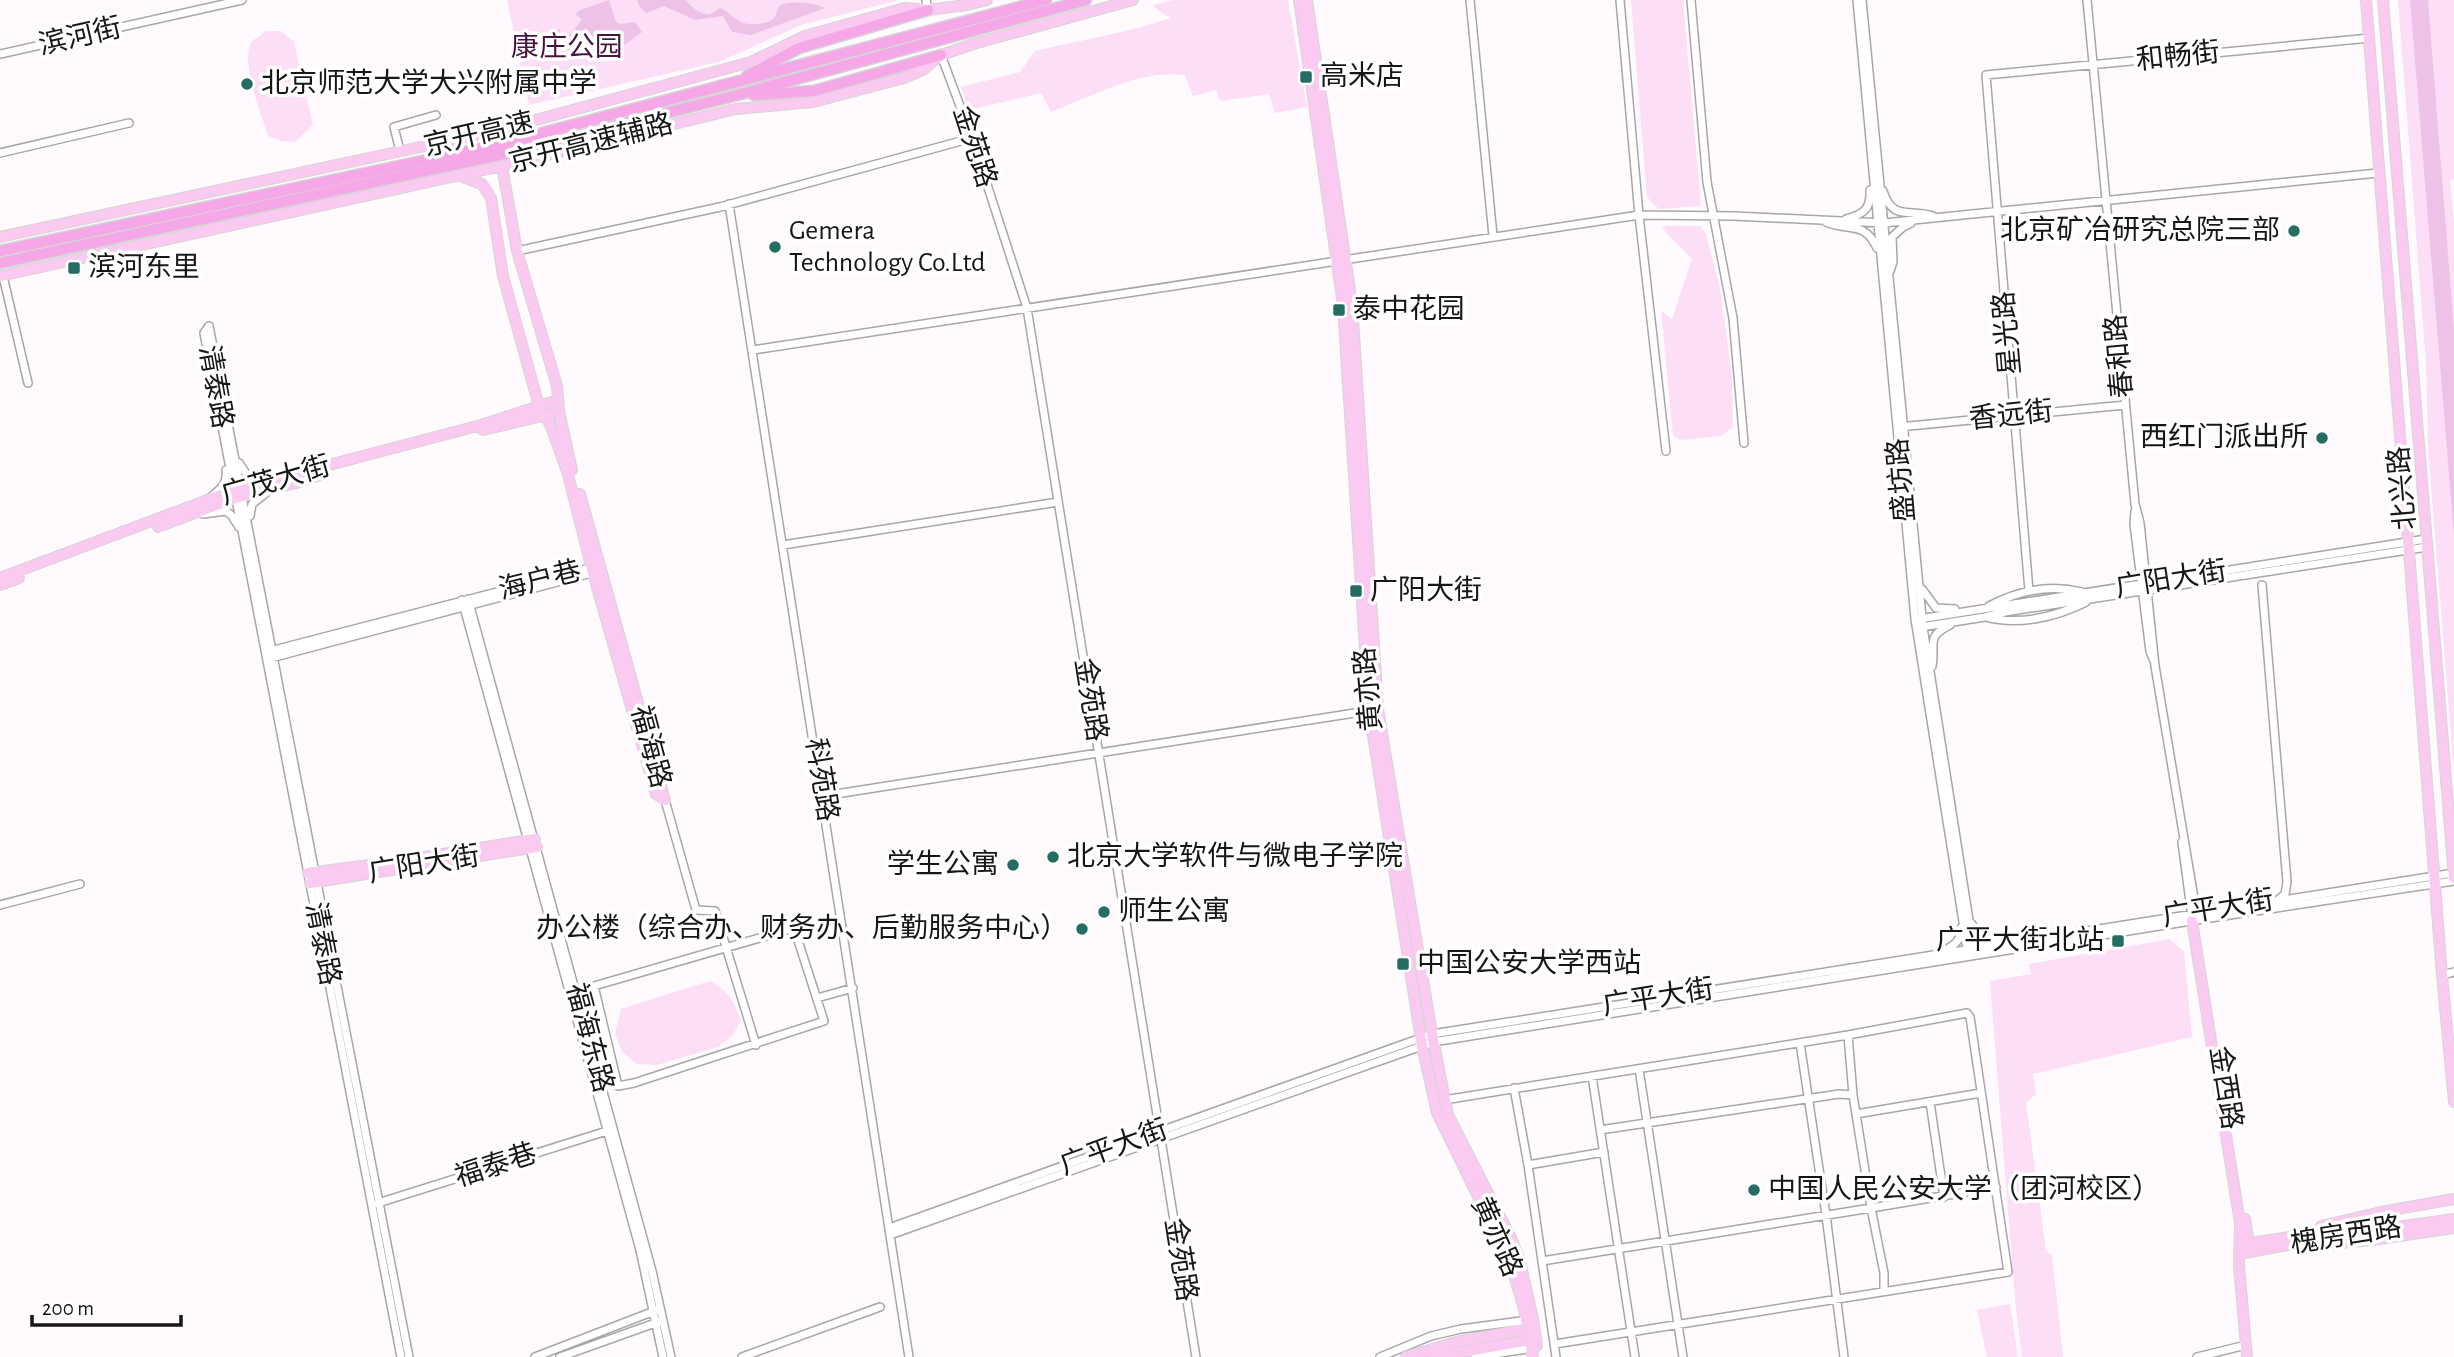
<svg xmlns="http://www.w3.org/2000/svg" width="2454" height="1357" font-family="'Alegreya Sans','Noto Sans SC',sans-serif">
  <style>
    .green { fill: #fcdff6 }
    .water { fill: #eec2e6 }
    .lines { fill: none; stroke-linecap: round; stroke-linejoin: round }
    .minor-casing { stroke: #a9a5a8; stroke-width: 10 }
    .major-casing { stroke: #d5d5d5; stroke-width: 12 }
    .highway-casing { stroke: #d5d5d5; stroke-width: 13 }
    .minor { stroke: #fff; stroke-width: 7 }
    .major { stroke: #facaf1; stroke-width: 10 }
    .highway { stroke: #f6a7e8; stroke-width: 10 }
    .poi-dot { fill: #256c63; stroke: #fff; stroke-width: 2.5 }
    .labels { text-anchor: middle; dominant-baseline: central; stroke-width: 7; stroke-linejoin: round; paint-order: stroke }
    .street-label { font-size: 28px; fill: #181718; stroke: #fff }
    .park-label { font-size: 28px; fill: #471341; stroke: #fff }
    .poi-label { font-size: 28px; fill: #181718; stroke: #fff; text-anchor: start }
  </style>
  <rect width="100%" height="100%" fill="#fefafd"/>
  <path class="green" d="M507,0H899L801,25L719,62L529,105Z
    M1174,0H1288L1307,107L1275,113L1269,94L1220,101L1216,90L1193,96L1185,75C1140,69 1092,96 1051,112L1041,93L969,110L961,87L1020,72L1035,51C1080,40 1127,33 1171,18L1161,13L1153,5Z
    M1631,0H1683L1701,206L1659,209L1647,197Z
    M2398,0H2454V179L2450,180L2454,222V772L2428,448L2426,364Z
    M266,31H281L294,42L313,125L295,142L282,141L268,136C262,116 239,60 252,42C255,38 262,35 266,31Z
    M1662,226H1700L1706,234L1720,288L1732,377L1733,427L1721,436L1680,440L1673,435L1661,311L1672,319L1692,259L1666,233Z
    M2170,939L2184,952L2192,1037L2033,1074L2036,1094L2026,1103L2046,1250L2052,1255L2063,1357H2022L2015,1300L1990,981L2031,974L2029,964Z
    M710,981C728,991 734,1001 741,1020L733,1035L718,1047L657,1065L637,1064L622,1052L615,1033L621,1009Z
    M2010,1304L2018,1357H1987L1977,1310Z"/>
  <path class="water" d="M609,0L616,22L621,24L635,22L642,32L616,51L601,54L563,49L544,57L538,48L554,30L559,29L562,35L571,34L582,19L575,14L580,10Z
    M637,0H686C690,6 703,17 710,14C714,13 716,10 720,8C731,12 736,23 749,24C755,25 771,23 775,17C777,13 777,9 779,6C789,0 813,2 825,8L751,35L732,32L723,16L695,20L664,6L646,13L639,6Z
    M2410,0H2428L2454,330V535Z"/>
  <g class="lines">
    <g class="minor-casing">
      <path id="minor" d="M926,0L928,10
        M1470,0L1493,236
        M1620,0L1639,215L1666,451
        M1691,0L1707,182L1733,318L1744,443
        M1857,0L1915,619L1968,953
        M1862,0L1923,627L1974,952
        M2087,0L2135,504L2140,523L2155,666L2197,916
        M0,54L242,0
        M941,55L972,138L1027,308L1196,1357
        M400,151L394,127L436,115
        M0,153L129,123
        M1883,191C1893,222 1909,208 1933,216
        M729,204L909,1357
        M1846,219C1864,214 1871,209 1870,190
        M1826,222C1849,232 1864,220 1877,248
        M517,251L720,207L972,138
        M1890,271L1893,262L1892,237L1903,227L1911,223
        M3,276L28,383
        M209,326L204,333L401,1357
        M209,326L409,1357
        M753,350L1639,215L1734,216L1884,223L2378,173
        M1899,427L2125,405
        M239,463L249,478L260,480
        M211,497C221,489 228,483 226,470
        M2135,511L2134,524L2150,651L2153,659
        M203,514L226,511L232,516L239,527
        M250,516L252,504L266,493
        M783,545L1058,502
        M2262,585L2287,882L2285,894L2279,899
        M1922,589L1936,608L1955,609
        M2029,591L1986,75L2370,38
        M468,599L652,1271L671,1357
        M462,600L640,1250L663,1357
        M1989,606C2019,590 2049,584 2082,592
        M1986,617C2018,626 2056,617 2086,602
        M1919,619L2426,539
        M1921,627L1985,617L2005,612L2427,547
        M270,651L593,567
        M271,658L595,572
        M1932,666C1936,644 1925,637 1950,625
        M823,796L1374,710
        M665,800L696,910L715,911L756,1045
        M2182,842L2192,917
        M0,905L80,884
        M1971,923L1984,940L1996,942
        M794,928L824,1021L634,1083L618,1086L594,986Z
        M1945,950C1954,946 1962,939 1961,928
        M2442,975L2454,972
        M817,998L853,988
        M1848,1035L1853,1095
        M1800,1043L1826,1215L1844,1357
        M1639,1069L1683,1357
        M1592,1076L1635,1357
        M1514,1088L1528,1165L1556,1357
        M1444,1100L1848,1035L1967,1013L1970,1017L2008,1272L1555,1344
        M1930,1102L1944,1197
        M1856,1114L1981,1093
        M1528,1165L1604,1152
        M378,1203L610,1130
        M889,1228L1432,1034L2454,873
        M890,1235L1433,1042L2197,920L2454,881
        M1542,1261L1871,1208L1853,1095L1839,1094L1600,1130
        M1884,1291V1273L1871,1208L1996,1187
        M535,1357L657,1310
        M560,1357L658,1322
        M742,1357L880,1307
        M1380,1357L1431,1336L1461,1329L1529,1320
        M1475,1357L1533,1348
        M2197,1357L2246,1345"/>
    </g>
    <g class="major-casing">
      <path id="major" d="M1299,0L1343,305L1369,710L1422,1046L1437,1113L1510,1261L1524,1309L1533,1357
        M1307,0L1352,304L1378,709L1432,1034L1448,1115L1511,1238L1520,1261L1533,1319L1537,1346
        M2366,0L2442,975L2454,1102
        M2383,0L2454,878
        M502,166L517,251L557,386L559,411L572,470
        M463,177L482,184L491,198L503,276L539,406L550,424L567,471L593,573L656,794L665,800
        M0,237L495,131L751,62L805,36L905,8L928,10L967,5L987,0
        M0,276L502,166L736,109L813,102L904,78L923,70L941,55L973,44L1133,0
        M483,430L550,414
        M580,494L665,800
        M158,527L235,498L296,483L320,475
        M0,578L234,490L481,425L558,400
        M0,585L19,578
        M308,873L400,861L535,839
        M310,883L537,847
        M2192,921L2240,1223L2239,1266L2247,1357
        M2245,1219L2249,1243
        M2321,1226L2381,1212L2454,1199
        M2243,1244L2343,1229
        M2320,1245L2372,1240L2454,1228
        M2239,1254L2347,1234L2454,1219
        M1406,1357L1456,1342L1534,1328
        M1434,1357L1536,1339"/>
    </g>
    <g class="highway-casing">
      <path id="highway" d="M747,76L799,48L928,10
        M754,95L814,91L941,55
        M0,251L497,145L1046,0
        M0,263L499,155L730,97L1086,0"/>
    </g>
    <use href="#minor" class="minor"/>
    <use href="#major" class="major"/>
    <use href="#highway" class="highway"/>
  </g>
  <g class="poi-dot">
    <rect x="1299" y="70" width="14" height="14" rx="3.5"/>
    <circle cx="247" cy="84" r="7"/>
    <circle cx="2294" cy="231" r="7"/>
    <circle cx="775" cy="247" r="7"/>
    <rect x="67" y="261" width="14" height="14" rx="3.5"/>
    <rect x="1332" y="303" width="14" height="14" rx="3.5"/>
    <circle cx="2322" cy="438" r="7"/>
    <rect x="1349" y="584" width="14" height="14" rx="3.5"/>
    <circle cx="1053" cy="857" r="7"/>
    <circle cx="1013" cy="865" r="7"/>
    <circle cx="1104" cy="912" r="7"/>
    <circle cx="1082" cy="929" r="7"/>
    <rect x="2111" y="934" width="14" height="14" rx="3.5"/>
    <rect x="1396" y="957" width="14" height="14" rx="3.5"/>
    <circle cx="1754" cy="1190" r="7"/>
  </g>
  <g class="labels">
    <g class="street-label">
      <text transform="translate(80 37) rotate(-13)">滨河街</text>
      <text transform="translate(2178 57) rotate(-6)">和畅街</text>
      <text transform="translate(479 135) rotate(-13)">京开高速</text>
      <text transform="translate(591 144) rotate(-14)">京开高速辅路</text>
      <text transform="translate(974 147) rotate(72)">金苑路</text>
      <text transform="translate(2008 333) rotate(-95)">星光路</text>
      <text transform="translate(2120 356) rotate(-95)">春和路</text>
      <text transform="translate(215 387) rotate(80)">清泰路</text>
      <text transform="translate(2011 416) rotate(-6)">香远街</text>
      <text transform="translate(1902 480) rotate(-95)">盛坊路</text>
      <text transform="translate(276 481) rotate(-16)">广茂大街</text>
      <text transform="translate(2403 488) rotate(-95)">北兴路</text>
      <text transform="translate(2171 580) rotate(-9)">广阳大街</text>
      <text transform="translate(540 581) rotate(-14)">海户巷</text>
      <text transform="translate(1369 689) rotate(-95)">黄亦路</text>
      <text transform="translate(1090 700) rotate(81)">金苑路</text>
      <text transform="translate(650 747) rotate(75)">福海路</text>
      <text transform="translate(821 780) rotate(81)">科苑路</text>
      <text transform="translate(424 865) rotate(-9)">广阳大街</text>
      <text transform="translate(2218 909) rotate(-9)">广平大街</text>
      <text transform="translate(322 944) rotate(79)">清泰路</text>
      <text transform="translate(1658 998) rotate(-9)">广平大街</text>
      <text transform="translate(589 1038) rotate(75)">福海东路</text>
      <text transform="translate(2225 1088) rotate(81)">金西路</text>
      <text transform="translate(1114 1148) rotate(-20)">广平大街</text>
      <text transform="translate(496 1166) rotate(-18)">福泰巷</text>
      <text transform="translate(2346 1236) rotate(-9)">槐房西路</text>
      <text transform="translate(1496 1237) rotate(66)">黄亦路</text>
      <text transform="translate(1180 1260) rotate(81)">金苑路</text>
    </g>
    <g class="park-label">
      <text x="567" y="48">康庄公园</text>
    </g>
    <g class="poi-label">
      <text x="1320" y="77">高米店</text>
      <text x="261" y="84">北京师范大学大兴附属中学</text>
      <text x="789" y="231">Gemera<tspan x="789" dy="32">Technology Co.Ltd</tspan></text>
      <text x="2280" y="231" text-anchor="end">北京矿冶研究总院三部</text>
      <text x="88" y="268">滨河东里</text>
      <text x="1353" y="310">泰中花园</text>
      <text x="2308" y="438" text-anchor="end">西红门派出所</text>
      <text x="1370" y="591">广阳大街</text>
      <text x="1067" y="857">北京大学软件与微电子学院</text>
      <text x="999" y="865" text-anchor="end">学生公寓</text>
      <text x="1118" y="912">师生公寓</text>
      <text x="1068" y="929" text-anchor="end">办公楼（综合办、财务办、后勤服务中心）</text>
      <text x="2104" y="941" text-anchor="end">广平大街北站</text>
      <text x="1417" y="964">中国公安大学西站</text>
      <text x="1768" y="1190">中国人民公安大学（团河校区）</text>
    </g>
  </g>
  <path d="M32 1315v10h149v-10" fill="none" stroke="#181718" stroke-width="3.5"/>
  <text x="42" y="1315" font-size="21" fill="#181718" stroke="#ffffff" stroke-width="5" paint-order="stroke">200 m</text>
</svg>
